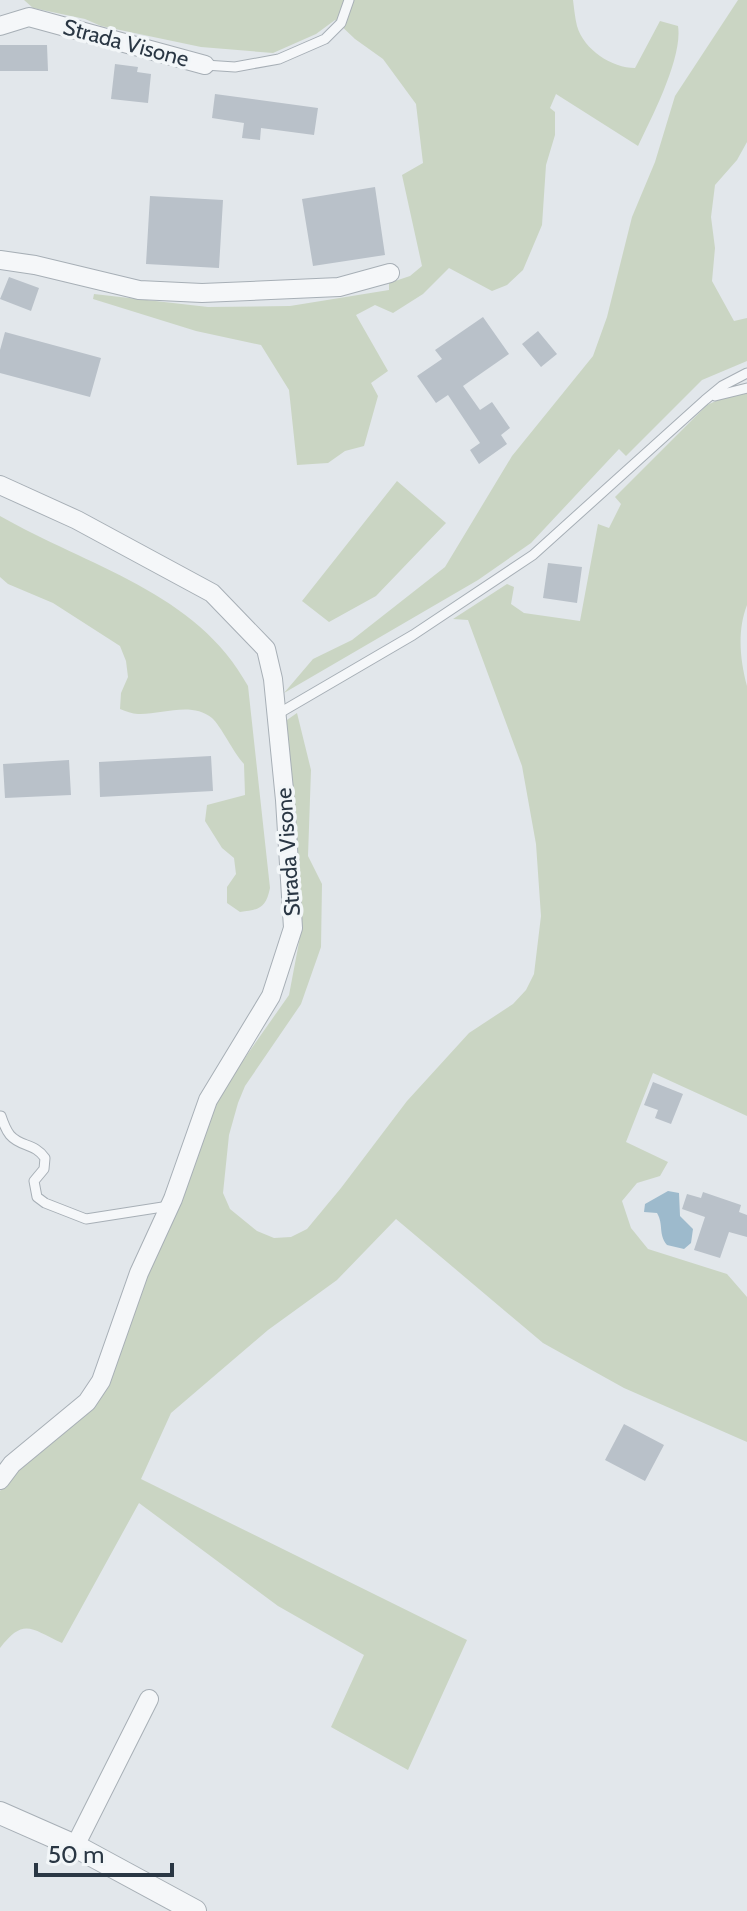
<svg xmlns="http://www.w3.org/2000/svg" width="747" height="1911" font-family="Cabin,sans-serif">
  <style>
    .green { fill: #cad5c3 }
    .water { fill: #9dbacc }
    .building { fill: #b9c1c9 }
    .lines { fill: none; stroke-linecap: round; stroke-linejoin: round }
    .service-casing { stroke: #a7afb6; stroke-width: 11 }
    .minor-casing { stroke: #a7afb6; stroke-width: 20 }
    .tertiary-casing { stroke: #a7afb6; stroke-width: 24 }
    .service { stroke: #f5f7f9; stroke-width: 9 }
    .minor { stroke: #f5f7f9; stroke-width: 18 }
    .tertiary { stroke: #f5f7f9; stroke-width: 22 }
    .labels { text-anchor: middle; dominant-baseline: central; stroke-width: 7; stroke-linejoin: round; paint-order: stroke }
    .street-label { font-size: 22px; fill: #2a3744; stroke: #f2f6f8 }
  </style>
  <rect width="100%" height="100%" fill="#e2e7eb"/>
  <path class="green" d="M24,0H573C574,8 575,18 577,26C584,50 612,68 635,68L660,21L678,26C683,57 652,117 638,146L556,94L550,108L555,112V135L546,165L542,225L523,270L507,285L492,291L449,268L423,294L393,313L375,305L356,315L388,371L371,383L378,396L364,446L345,451L328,463L297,465L289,390L261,345L196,331L93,299L94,294L208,307L290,306L389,290V283L410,276L422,266L402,175L423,163L416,104L383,59L355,39L335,20L316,34L273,53L201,47L101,26L85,19L33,8Z
    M738,0H747V142L737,160L715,185L711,217L715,248L712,281L734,321L747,318V361L702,380L626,456L619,449L531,543L478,580L284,693L313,659L352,640L445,567L512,456L593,356L607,317L632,217L655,162L675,96Z
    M747,392V605C737,631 740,660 747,686V1116L653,1073L626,1142L668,1162L660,1176L637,1183L622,1201L631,1228L648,1249L727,1274L747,1297V1442L624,1388L543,1343L396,1219L337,1280L268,1330L171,1413L141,1479L467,1640L408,1770L331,1727L364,1655L278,1606L139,1503L62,1643C31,1629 24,1617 0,1648V1491L16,1470L93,1409L112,1376L148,1268L216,1099L289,995L300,937L298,858L284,722L297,713L311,770L308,856L322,884L321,947L301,1004L245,1086L238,1103L229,1135L223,1193L230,1209L257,1231L274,1238L291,1237L307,1229L341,1188L407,1101L469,1033L513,1004L526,990L534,974L541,916L536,844L522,766L468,620L453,619L507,584L514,587L511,604L524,613L580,621L598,524L609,528L621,504L615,497L707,405L731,394Z
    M397,481L446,523L376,596L329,622L302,601Z
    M0,516C87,566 197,592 248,686L270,888C266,908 259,910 240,912L227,903V887L236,874L234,858L222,848L205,821L207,805L245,795L244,764C233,752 221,726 212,718C191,701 161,715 138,714C132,714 126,711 120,709L121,693L128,677L126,661L120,646L53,603L8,584L0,577Z"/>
  <path class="water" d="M668,1191L679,1193L680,1216L693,1229L691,1243L684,1249L667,1245C658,1234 664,1225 657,1213L644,1212L645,1204Z"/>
  <path class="building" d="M0,45H47L48,71H0Z
    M115,64L138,67L137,72L151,74L148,103L111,99Z
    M215,94L318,108L314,135L261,128L260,140L242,138L244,123L212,118Z
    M375,187L385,255L313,266L302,199Z
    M150,196L223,200L219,268L146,264Z
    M9,277L39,288L31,311L0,299Z
    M483,317L509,354L463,386L480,410L492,402L510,428L501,435L507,444L479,464L470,450L480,443L448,395L436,403L417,376L442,359L435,350Z
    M538,331L557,354L541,367L522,344Z
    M5,332L101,358L90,397L0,373V350Z
    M548,563L582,567L577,603L543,598Z
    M211,756L213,791L100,797L99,762Z
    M69,760L71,795L5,798L3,764Z
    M653,1082L683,1094L671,1124L655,1118L658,1110L644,1105Z
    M703,1192L741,1205L739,1212L747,1215V1237L729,1232L720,1258L694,1250L705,1217L682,1209L687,1194L701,1198Z
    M624,1424L664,1445L645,1481L605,1460Z"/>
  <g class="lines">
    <g class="service-casing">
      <path id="service" d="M205,65L235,67L279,59L325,39L341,23L349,0
        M715,396L747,388
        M276,715L413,635L533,555L705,400L722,386L747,373
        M1,1116C3,1122 6,1130 10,1135C20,1147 35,1143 45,1158L44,1169L34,1181L37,1197L45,1203L86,1219L169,1206"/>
    </g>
    <g class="minor-casing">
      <path id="minor" d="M0,26L29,17L205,65
        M0,260L35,265L139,290L202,293L339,287L390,273
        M0,485L77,520L212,593L266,649L273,679L285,800L293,928L271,996L208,1100L173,1199L139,1273L101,1381L87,1402L12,1464L0,1480
        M75,1846L149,1699"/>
    </g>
    <g class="tertiary-casing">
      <path id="tertiary" d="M0,1813L75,1846L195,1911"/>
    </g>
    <use href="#service" class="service"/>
    <use href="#minor" class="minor"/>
    <use href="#tertiary" class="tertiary"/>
  </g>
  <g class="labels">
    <g class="street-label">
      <text transform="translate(126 43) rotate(15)">Strada Visone</text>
      <text transform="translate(288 852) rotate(-94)">Strada Visone</text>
    </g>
  </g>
  <path d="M36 1863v12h136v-12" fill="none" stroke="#2a3744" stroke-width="4"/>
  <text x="48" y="1863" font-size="24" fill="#2a3744" stroke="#f2f6f8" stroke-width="6" paint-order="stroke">50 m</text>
</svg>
